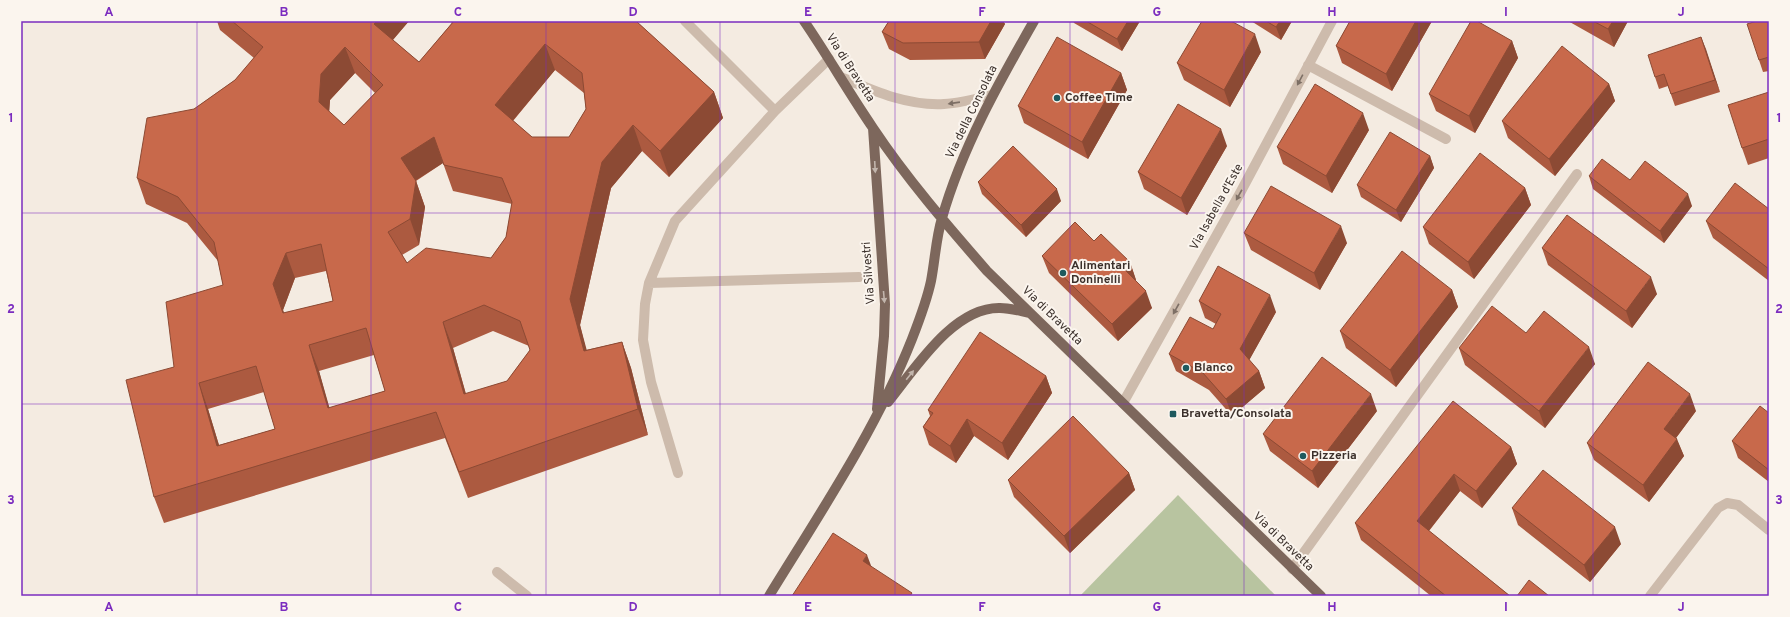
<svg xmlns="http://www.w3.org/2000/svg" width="1790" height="617" font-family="Overpass,sans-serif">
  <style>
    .green { fill: #b8c4a0 }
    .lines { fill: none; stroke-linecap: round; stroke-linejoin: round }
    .minor { stroke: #cdbbac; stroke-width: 10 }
    .major { stroke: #7d675c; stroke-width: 10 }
    .wall { fill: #ac5a40; fill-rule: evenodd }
    .shaded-wall { fill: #8c4a34 }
    .building { fill: #c8694b; stroke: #8c4a34; fill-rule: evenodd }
    .oneway { fill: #7d6f65 }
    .oneway2 { fill: #c2b5ac }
    .grid { fill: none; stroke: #7b2cbf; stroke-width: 1; stroke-opacity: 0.55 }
    .poi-dot { fill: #1f5a5e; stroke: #fbf5ee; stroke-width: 1.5 }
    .labels { text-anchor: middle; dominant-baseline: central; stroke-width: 4; stroke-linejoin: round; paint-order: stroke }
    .street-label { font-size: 12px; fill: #3b302b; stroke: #fbf5ee }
    .poi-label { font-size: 12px; font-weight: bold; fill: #3b302b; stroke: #fbf5ee; text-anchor: start }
    .neatline { fill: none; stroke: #7b2cbf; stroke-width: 1.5 }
    .grid-label { font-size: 13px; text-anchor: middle; font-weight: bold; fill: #7b2cbf }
  </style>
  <rect width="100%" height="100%" fill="#f4ebe1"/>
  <path class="green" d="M1178,495L1276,596H1080Z"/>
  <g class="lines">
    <path class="minor" d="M685,21L775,111
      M1308,65L1446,139
      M841,77C874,91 907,106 944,104C960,103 976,99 992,95
      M649,283L859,277
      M1123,403L1239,195L1332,21
      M678,473L651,382L643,340L645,304L649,283L675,221L775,111L829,59
      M1292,569L1577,174
      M497,572L527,596
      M1650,596L1718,508L1727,503L1738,505L1769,530"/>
    <path class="major" d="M804,21C828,56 849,93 873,128C907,179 947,225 987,271L1321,596
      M873,128L885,304L884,336L877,409
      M888,402C915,369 953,307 1000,308C1010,308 1020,311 1030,313
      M769,596C820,513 876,430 912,339C919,321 927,300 931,281C935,260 936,238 942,218C962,148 998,84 1034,21"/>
  </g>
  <path class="wall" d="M217,21H409L393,40L419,62L452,23L450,21H636L714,92L723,118L669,177L642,151L611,188L580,325L586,350L622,342L631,368L648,435L468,498L445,438L164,523L154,497L174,367L223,285L218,261L187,223L146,204L137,178L194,109L235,80L254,58L220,30ZM555,70L584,93L586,109L569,137H532L513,121ZM355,73L375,93L344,125L329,112L330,100ZM443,163L453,191L512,204L506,237L491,258L407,263L402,255L419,245L425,207L416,181ZM326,271L333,301L284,313L283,310L295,278ZM493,331L529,346L530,350L507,381L466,394L453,348ZM374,355L385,391L329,408L319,371ZM264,392L275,429L219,445L208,409Z
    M889,21H1003L1005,24L985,59L910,60L889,49L882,32Z
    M1073,21H1140L1122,51L1074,23Z
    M1251,21H1292L1281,40Z
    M1350,21H1432L1392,91L1342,63L1336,46Z
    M1568,21H1628L1614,47Z
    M1769,21V71L1763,72L1759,60Z
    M1701,37L1720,92L1675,106L1668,86L1659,89L1655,77Z
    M1512,41L1518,58L1475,133L1436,111L1429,94Z
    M1261,52L1230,107L1184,80L1177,63Z
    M1121,73L1127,90L1088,159L1024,123L1018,106Z
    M1609,84L1615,101L1555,176L1508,138L1502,121Z
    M1769,92V158L1748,165L1742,148Z
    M1369,130L1332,193L1283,164L1277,147Z
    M1227,146L1187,215L1144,189L1138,172Z
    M1430,156L1434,168L1401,222L1361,197L1357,185Z
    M1589,176L1630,180L1692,206L1664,243L1593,189Z
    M978,182L1061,201L1026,237L982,194Z
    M1525,188L1531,205L1474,279L1429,244L1423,227Z
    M1769,209V281L1713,238L1706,221Z
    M1244,233L1347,243L1320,290L1251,250Z
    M1094,241L1130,262L1136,280L1135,281L1152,308L1118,341L1049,273L1042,256Z
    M1542,248L1657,294L1632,328L1548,265Z
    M1452,290L1458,307L1396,387L1346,348L1340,331Z
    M1199,301L1276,312L1249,360L1259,371L1265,388L1232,416L1209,390L1176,371L1169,354L1213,329L1216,324L1205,318Z
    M1526,333L1595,364L1545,428L1465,365L1459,348Z
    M1046,376L1052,393L1008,460L974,436L956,463L929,445L923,427L930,416L928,410Z
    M1377,411L1318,488L1270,451L1263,434Z
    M1696,411L1676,438L1684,456L1649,502L1594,460L1587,443Z
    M1769,413V482L1738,458L1732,441Z
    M1511,447L1517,464L1482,508L1460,491L1429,531L1510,596H1431L1361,540L1355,523Z
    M1129,473L1135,490L1070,553L1014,497L1008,480Z
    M1512,508L1621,544L1590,582L1518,525Z"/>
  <path class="shaded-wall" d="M377,21H409L384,50L374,24Z
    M991,21H1003L1005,24L985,59L979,42Z
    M1128,21H1140L1122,51L1117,39Z
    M1280,21H1292L1281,40L1276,27Z
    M1416,21H1432L1392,91L1386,74Z
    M1613,21H1628L1614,47L1608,29Z
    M1255,34L1261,52L1230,107L1224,90Z
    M1701,37L1706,49L1720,92L1715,80Z
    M1512,41L1518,58L1475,133L1469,116Z
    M545,44L555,70L504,131L495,105Z
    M345,47L355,73L330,100L328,128L319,102L321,74Z
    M1121,73L1127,90L1088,159L1082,142Z
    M1609,84L1615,101L1555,176L1549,159Z
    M714,92L723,118L669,177L660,151Z
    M1363,113L1369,130L1332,193L1326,176Z
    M633,125L642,151L611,188L580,325L594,377L584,351L570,299L602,162Z
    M1221,129L1227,146L1187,215L1181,198Z
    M434,137L443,163L410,184L401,158Z
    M1430,156L1434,168L1401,222L1396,210Z
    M416,181L425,207L419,245L410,219Z
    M1525,188L1531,205L1474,279L1468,262Z
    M1057,189L1061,201L1026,237L1021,225Z
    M1688,194L1692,206L1664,243L1660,231Z
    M1341,226L1347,243L1320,290L1314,273Z
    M286,253L295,278L283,310L293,339L273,284Z
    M1130,262L1136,280L1130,286L1124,269Z
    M1651,277L1657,294L1632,328L1626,311Z
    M1452,290L1458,307L1396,387L1390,370Z
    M1146,291L1152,308L1118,341L1112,324Z
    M1270,295L1276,312L1246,366L1240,349Z
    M443,322L453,348L473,420L464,394Z
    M622,342L631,368L648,435L638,409Z
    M309,345L319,371L337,434L328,408Z
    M1589,347L1595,364L1545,428L1539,411Z
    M1259,371L1265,388L1232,416L1226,399Z
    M1046,376L1052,393L1008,460L1002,443Z
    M199,383L208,409L227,472L217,446Z
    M1371,394L1377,411L1318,488L1312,471Z
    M1690,394L1696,411L1670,446L1664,429Z
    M967,419L974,436L956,463L950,446Z
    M1677,439L1684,456L1649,502L1643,485Z
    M1511,447L1517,464L1482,508L1476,491Z
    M1129,473L1135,490L1070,553L1064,536Z
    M1454,474L1460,491L1423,538L1417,521Z
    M1615,527L1621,544L1590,582L1584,565Z
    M867,555L875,576L863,561Z"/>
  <path class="building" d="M232,21H377L374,24L419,62L454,21H636L714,92L660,151L633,125L602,162L570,299L584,351L622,342L638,409L459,472L436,412L154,497L126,380L174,367L166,302L223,285L214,242L178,197L137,178L147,118L194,109L235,80L263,47ZM545,44L582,73L586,109L569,137H532L495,105ZM345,47L383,85L344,125L319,102L321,74ZM434,137L444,165L502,178L512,202L506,237L491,258L426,248L407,263L388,232L410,219L416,181L401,158ZM321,244L333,301L283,313L273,284L286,253ZM484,305L520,321L530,350L507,381L464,394L443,322ZM366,328L385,391L328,408L309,345ZM256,366L275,429L217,446L199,383Z
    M889,21H991L979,42L903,43L882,32Z
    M1086,21H1128L1117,39Z
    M1202,21H1231L1255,34L1224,90L1177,63Z
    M1266,21H1280L1276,27Z
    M1350,21H1416L1386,74L1336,46Z
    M1471,21H1477L1512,41L1469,116L1429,94Z
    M1593,21H1613L1608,29Z
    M1757,21H1769V57L1759,60L1747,24Z
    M1057,37L1121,73L1082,142L1018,106Z
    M1701,37L1715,80L1671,94L1664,74L1655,77L1648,55Z
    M1562,46L1609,84L1549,159L1502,121Z
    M1315,84L1363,113L1326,176L1277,147Z
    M1769,92V139L1742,148L1728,105Z
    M1178,104L1221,129L1181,198L1138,172Z
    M1390,132L1430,156L1396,210L1357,185Z
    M1013,146L1057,189L1021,225L978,182Z
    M1480,153L1525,188L1468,262L1423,227Z
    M1602,159L1630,180L1645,161L1688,194L1660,231L1589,176Z
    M1735,183L1769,209V269L1706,221Z
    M1271,186L1341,226L1314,273L1244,233Z
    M1567,215L1651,277L1626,311L1542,248Z
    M1075,222L1094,241L1101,234L1130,262L1124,269L1146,291L1112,324L1042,256Z
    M1402,251L1452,290L1390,370L1340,331Z
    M1218,266L1270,295L1240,349L1259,371L1226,399L1203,373L1169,354L1190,317L1213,329L1221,314L1199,301Z
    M1492,306L1526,333L1544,311L1589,347L1539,411L1459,348Z
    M980,332L1046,376L1002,443L967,419L950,446L923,427L933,413L928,410Z
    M1322,357L1371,394L1312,471L1263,434Z
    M1648,362L1690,394L1664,429L1677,439L1643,485L1587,443Z
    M1453,401L1511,447L1476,491L1454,474L1417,521L1510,596H1446L1355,523Z
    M1760,406L1769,413V470L1732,441Z
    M1073,416L1129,473L1064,536L1008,480Z
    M1543,470L1615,527L1584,565L1512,508Z
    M833,533L867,555L863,561L912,593L910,596H792Z
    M1529,580L1549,596H1517Z"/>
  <defs><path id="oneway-solid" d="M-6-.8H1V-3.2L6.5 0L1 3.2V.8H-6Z"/></defs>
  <g class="oneway">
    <use href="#oneway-solid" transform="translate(1300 80) rotate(118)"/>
    <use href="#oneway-solid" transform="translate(954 103) rotate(172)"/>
    <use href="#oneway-solid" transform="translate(1239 195) rotate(119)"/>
    <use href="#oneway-solid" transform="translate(1176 309) rotate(119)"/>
  </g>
  <g class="oneway2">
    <use href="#oneway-solid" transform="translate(875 167) rotate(87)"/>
    <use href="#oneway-solid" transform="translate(884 297) rotate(85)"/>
    <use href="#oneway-solid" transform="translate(910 375) rotate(-51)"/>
  </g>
  <path class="grid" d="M197,21V596M371,21V596M546,21V596M720,21V596M895,21V596M1070,21V596M1244,21V596M1419,21V596M1593,21V596M21,213H1769M21,404H1769"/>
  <g class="poi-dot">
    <circle cx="1057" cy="98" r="4"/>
    <circle cx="1063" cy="273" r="4"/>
    <circle cx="1186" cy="368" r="4"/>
    <rect x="1169" y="410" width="8" height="8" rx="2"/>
    <circle cx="1303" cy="456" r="4"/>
  </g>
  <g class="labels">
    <g class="street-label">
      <text transform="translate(850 68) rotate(57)">Via di Bravetta</text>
      <text transform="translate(972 112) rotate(-64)">Via della Consolata</text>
      <text transform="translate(1217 207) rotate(-61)">Via Isabella d'Este</text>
      <text transform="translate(869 273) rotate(-94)">Via Silvestri</text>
      <text transform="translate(1052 316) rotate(44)">Via di Bravetta</text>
      <text transform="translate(1283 542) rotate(44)">Via di Bravetta</text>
    </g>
    <g class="poi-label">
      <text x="1065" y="98">Coffee Time</text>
      <text x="1071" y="266">Alimentari<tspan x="1071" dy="14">Doninelli</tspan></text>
      <text x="1194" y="368">Blanco</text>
      <text x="1181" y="414">Bravetta/Consolata</text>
      <text x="1311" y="456">Pizzeria</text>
    </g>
  </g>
  <rect width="1790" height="617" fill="none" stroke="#fbf5ee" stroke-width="44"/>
  <rect x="22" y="22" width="1746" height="573" class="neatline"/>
  <g class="grid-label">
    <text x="109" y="16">A</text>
    <text x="284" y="16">B</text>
    <text x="458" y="16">C</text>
    <text x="633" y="16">D</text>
    <text x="808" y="16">E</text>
    <text x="982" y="16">F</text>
    <text x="1157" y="16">G</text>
    <text x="1332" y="16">H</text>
    <text x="1506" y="16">I</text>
    <text x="1681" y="16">J</text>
    <text x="11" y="122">1</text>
    <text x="1779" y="122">1</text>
    <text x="11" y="313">2</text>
    <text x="1779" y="313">2</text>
    <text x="11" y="504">3</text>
    <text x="1779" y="504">3</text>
    <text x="109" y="611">A</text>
    <text x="284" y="611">B</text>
    <text x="458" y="611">C</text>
    <text x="633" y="611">D</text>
    <text x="808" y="611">E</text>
    <text x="982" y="611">F</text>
    <text x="1157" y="611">G</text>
    <text x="1332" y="611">H</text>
    <text x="1506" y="611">I</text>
    <text x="1681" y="611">J</text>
  </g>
</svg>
